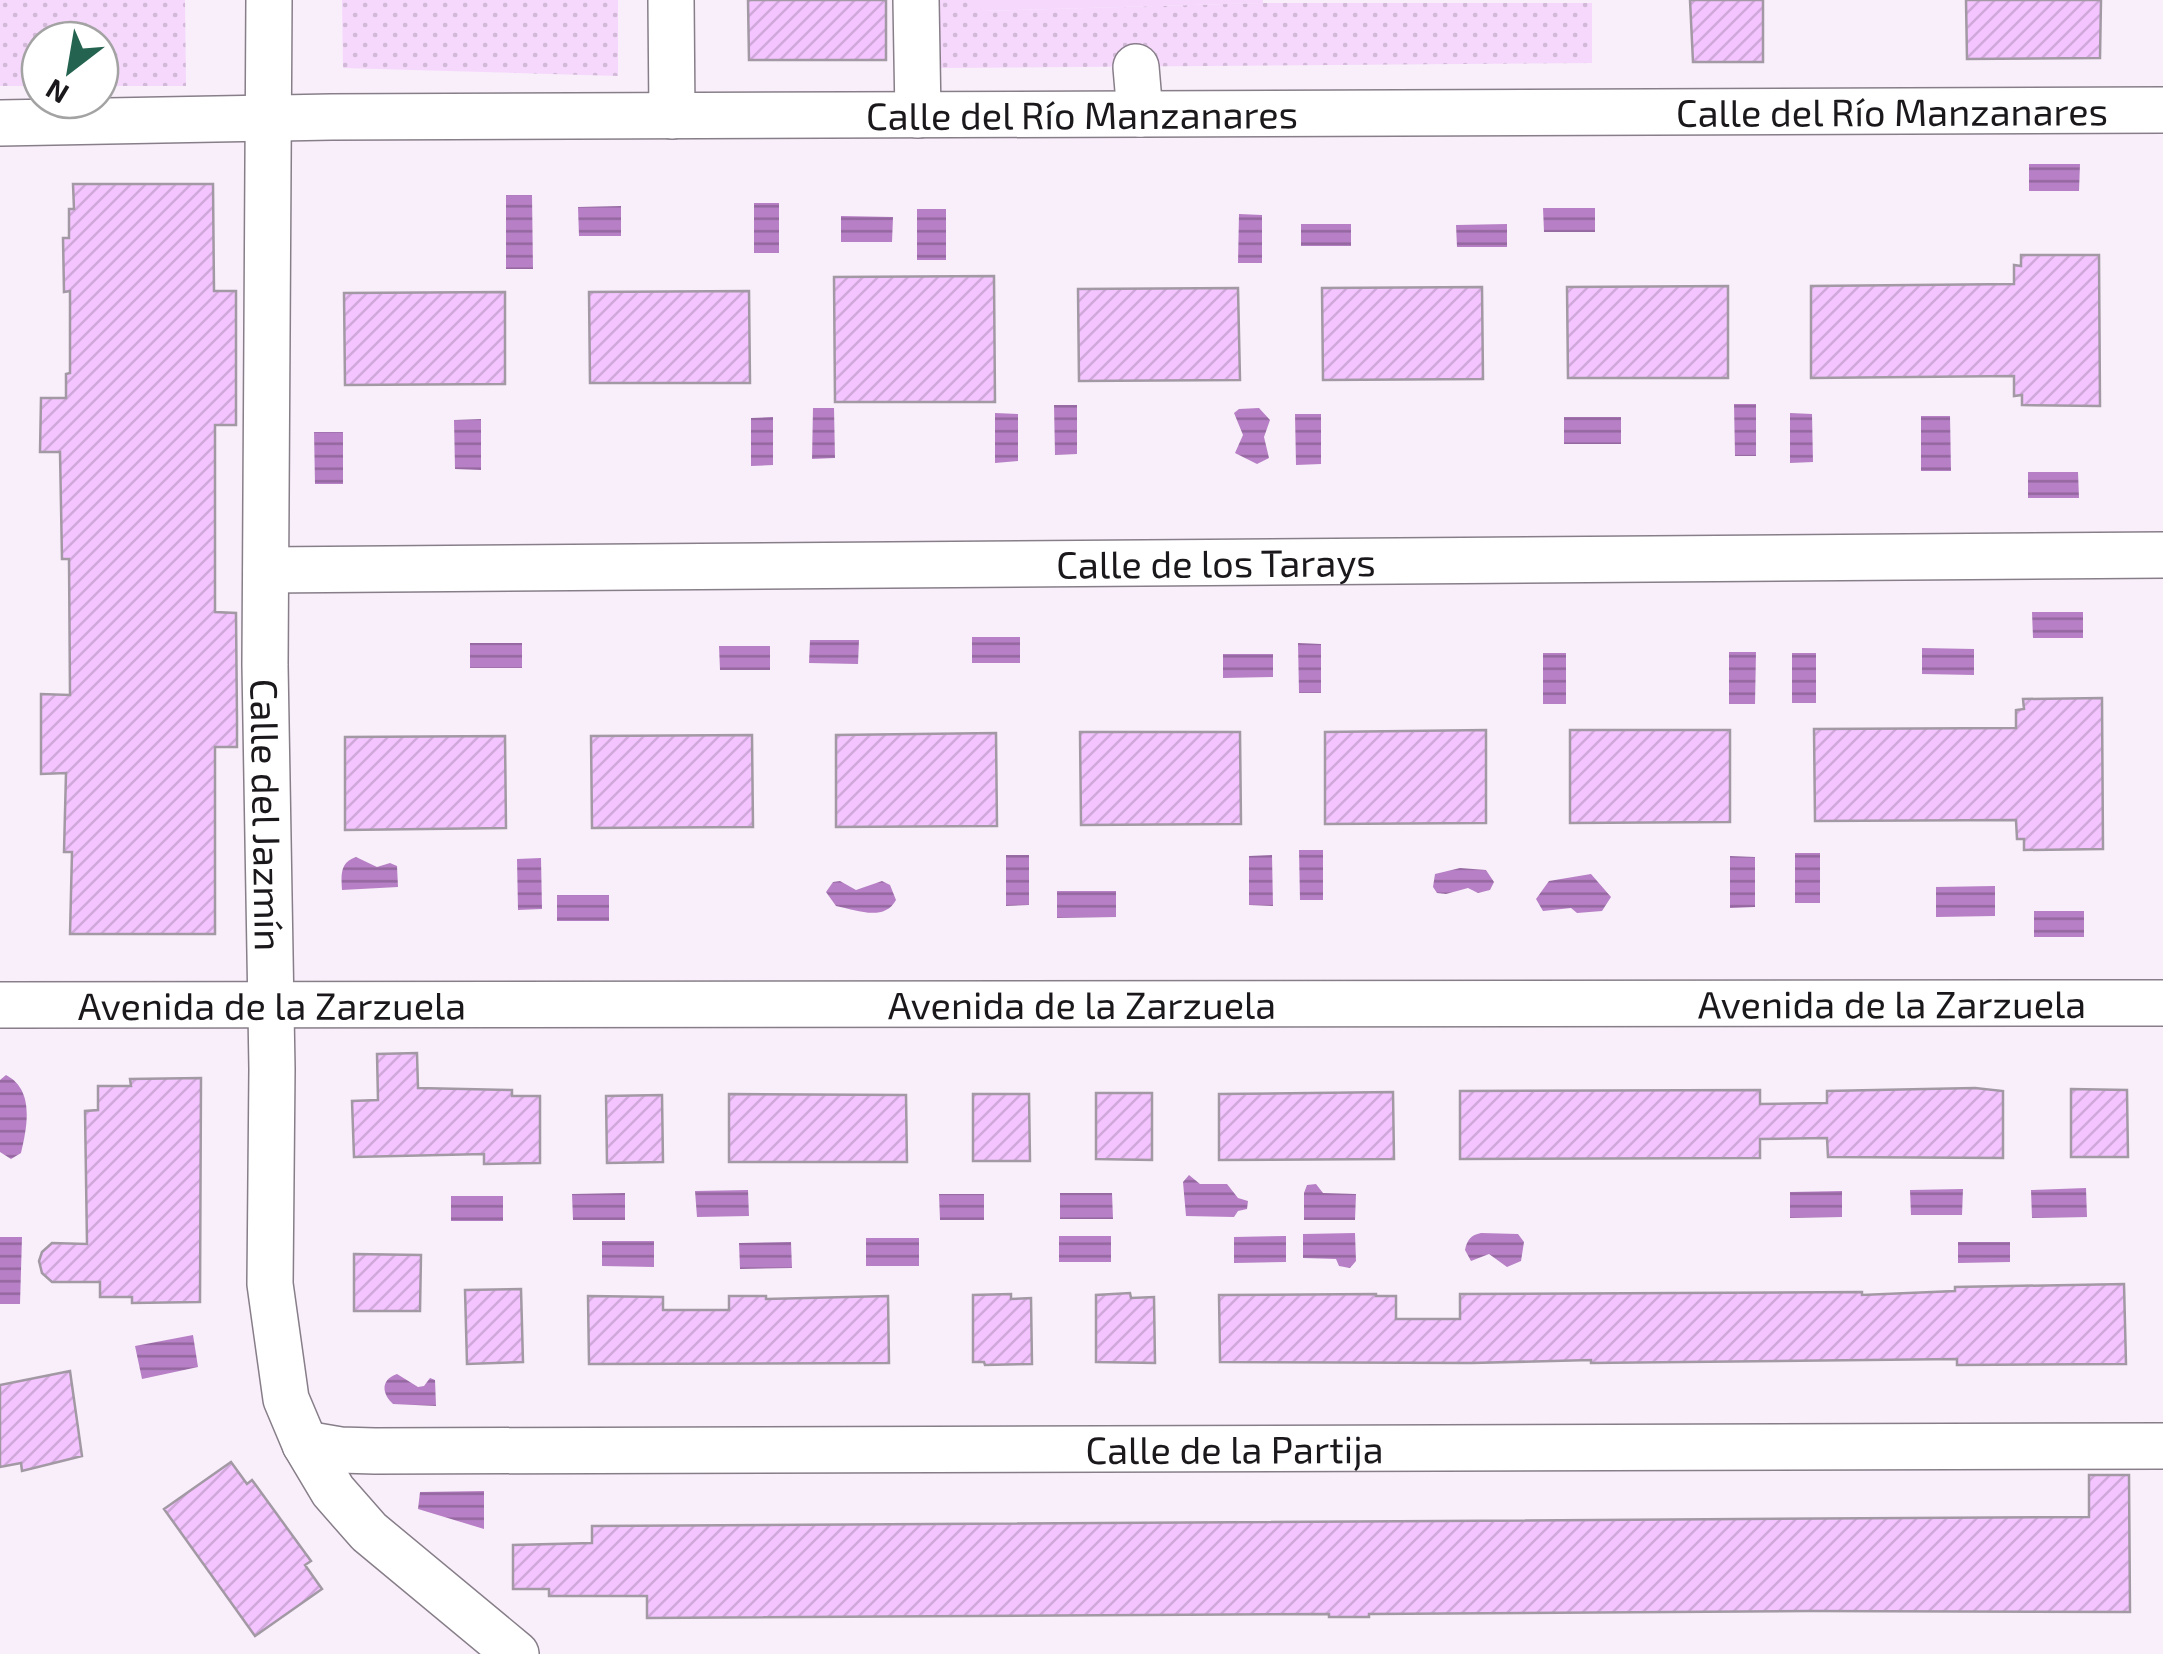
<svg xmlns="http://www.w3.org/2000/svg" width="2163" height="1654" font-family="'Exo 2',sans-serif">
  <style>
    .green { fill: url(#green-dots) }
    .pitch { fill: #f6d8fd }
    .water { fill: url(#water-rules) }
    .building { fill: url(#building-hatch); stroke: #a299a4; stroke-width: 2.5 }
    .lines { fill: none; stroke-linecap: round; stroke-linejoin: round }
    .minor-casing { stroke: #877e89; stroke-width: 48 }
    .minor { stroke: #fff; stroke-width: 45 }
    .labels { text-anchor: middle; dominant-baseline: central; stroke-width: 10; stroke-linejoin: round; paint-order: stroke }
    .street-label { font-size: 38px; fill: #1b181c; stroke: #fff }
  </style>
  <defs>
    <pattern id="green-dots" width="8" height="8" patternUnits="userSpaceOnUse" patternTransform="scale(2.5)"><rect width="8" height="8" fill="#f6d8fd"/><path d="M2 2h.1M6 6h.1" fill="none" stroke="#d2b9d8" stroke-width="1.8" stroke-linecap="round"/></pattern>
    <pattern id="water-rules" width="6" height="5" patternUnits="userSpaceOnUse" patternTransform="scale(2.5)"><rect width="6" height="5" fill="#b77fc5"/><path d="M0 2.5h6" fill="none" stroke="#94679f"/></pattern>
    <pattern id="building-hatch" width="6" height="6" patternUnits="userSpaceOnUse" patternTransform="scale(2.5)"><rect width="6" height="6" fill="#f3c4ff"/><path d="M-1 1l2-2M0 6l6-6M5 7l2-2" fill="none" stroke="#d0a8da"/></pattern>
  </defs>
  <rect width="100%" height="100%" fill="#f8effa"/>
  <path class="green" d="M0,0H185L186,86H100V40H40V86H0Z
    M342,0H618V76L343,68Z
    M937,0H981L982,11L1263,3H1592V63L938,68Z"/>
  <path class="pitch" d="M981,0H1263V3L981,11Z"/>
  <path class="water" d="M2029,164H2080L2079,191H2029Z
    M506,195H532L533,269H506Z
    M754,203H779V253H754Z
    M621,206V236H579L578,207Z
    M1543,208H1595V232H1544Z
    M917,209H946V260H917Z
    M1239,214L1262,215V263H1238Z
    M841,216L893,217L892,242H841Z
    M1301,224H1351V246H1301Z
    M1507,224V247H1457L1456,225Z
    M1734,404H1756V456H1735Z
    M1054,405H1077V454L1055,455Z
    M813,408H834L835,458L812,459Z
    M1259,408L1270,420L1264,437L1269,458L1257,464L1235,453L1243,435L1234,413L1239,409Z
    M995,413L1018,414V461L995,463Z
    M1790,413L1812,414L1813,462L1790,463Z
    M1295,414H1321V464L1296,465Z
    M1921,416H1950L1951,471H1921Z
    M773,417V465L751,466V418Z
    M1564,417H1621V444H1564Z
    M481,419V470L455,469L454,420Z
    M314,432H343V484H315Z
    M2028,472H2078L2079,498H2028Z
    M2032,612H2083V638H2033Z
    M972,637H1020V663H972Z
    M810,640H859L858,664L809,663Z
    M470,643H522V668H470Z
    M1298,643L1321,644V693H1299Z
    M719,646H770V670H720Z
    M1922,648L1974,649V675L1922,674Z
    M1729,652H1756L1755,704H1729Z
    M1543,653H1566V704H1543Z
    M1792,653H1816V703H1792Z
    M1223,654H1273V677L1223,678Z
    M1299,850H1323V900H1300Z
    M1795,853H1820V903H1795Z
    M1006,855H1029V905L1006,906Z
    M1272,855L1273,906L1249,905V856Z
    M1730,856L1755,857V907L1730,908Z
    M356,857L377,867L390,863L397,866L398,887L342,890C341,875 340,862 356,857Z
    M541,858L542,909L518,910L517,859Z
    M1460,868L1486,870L1494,882L1490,890L1478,893L1468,888L1446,894L1437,893L1433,887L1435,874Z
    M1591,874L1611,897L1602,911L1577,913L1571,908L1543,911L1536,899L1549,881Z
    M840,881L856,890L882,881L890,885L896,900C884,922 857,910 836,906L826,892L833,882Z
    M1995,886V916L1936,917V887Z
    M1057,891H1116V917L1057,918Z
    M557,895H609V921H557Z
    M2034,911H2084V937H2034Z
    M6,1075C35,1090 27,1127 21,1153L11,1159L0,1152V1080Z
    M1189,1175L1200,1184H1227L1238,1198L1248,1201L1247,1209L1238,1211L1234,1217L1186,1216L1183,1182Z
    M1316,1184L1323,1193L1356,1194L1355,1220H1304V1193L1307,1185Z
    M2086,1188L2087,1217L2032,1218L2031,1190Z
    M1963,1189L1962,1215H1911L1910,1190Z
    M748,1190L749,1216L697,1217L695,1191Z
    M1842,1191V1217L1790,1218V1192Z
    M625,1193V1220H573L572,1194Z
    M1060,1193H1112L1113,1219H1060Z
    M939,1194H984V1220H940Z
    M451,1196H503V1221H451Z
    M1355,1233L1356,1261L1350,1268L1339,1266L1336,1259L1303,1258V1234Z
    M1481,1233L1518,1234L1524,1242L1521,1261L1507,1267L1489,1254L1471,1261L1465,1250C1467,1240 1471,1235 1481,1233Z
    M1059,1236H1111V1262H1059Z
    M1286,1236V1262L1234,1263V1237Z
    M0,1237H22L20,1304H0Z
    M866,1238H919V1266H866Z
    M602,1241H654V1267L602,1266Z
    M791,1242L792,1268L740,1269L739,1243Z
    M1958,1242H2010V1262L1958,1263Z
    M193,1335L198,1367L142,1379L135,1346Z
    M397,1374L418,1387L424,1386L430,1378L435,1380L436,1406L393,1404C382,1394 380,1380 397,1374Z
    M484,1491V1529L418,1509L420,1492Z"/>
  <path class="building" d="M748,0H886V60H749Z
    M1690,0H1763V62H1693Z
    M1966,0H2101L2100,58L1967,59Z
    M73,184H213L214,291H236V425H215V612L236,613L237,719V747H215V934H70L72,852H64L66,773L41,774V694L70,695L69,559H62L60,452H40L41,398H66V374L70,373V291L64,292L63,238H69V209H74Z
    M2021,255H2099L2100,406L2022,405V395L2014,396V376L1811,378V286L2014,284V265L2021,266Z
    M994,276L995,402H835L834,277Z
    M1728,286V378H1568L1567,287Z
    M1482,287L1483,379L1323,380L1322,288Z
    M1238,288L1240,380L1079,381L1078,289Z
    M749,291L750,383H590L589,292Z
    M505,292V384L345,385L344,293Z
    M2102,698L2103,849L2024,850V839H2017L2016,820L1815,821L1814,729L2016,728V710L2024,709L2023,699Z
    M1486,730V823L1325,824V732Z
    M1570,730H1730V822L1570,823Z
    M1080,732H1240L1241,824L1081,825Z
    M996,733L997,826L836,827V735Z
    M752,735L753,827L592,828L591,736Z
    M505,736L506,828L345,830V737Z
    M417,1053L418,1088L512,1090V1096H540V1163L484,1164V1154L354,1157L352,1101L378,1100L377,1054Z
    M201,1078L200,1302L132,1303V1297H100V1282H52L42,1273L39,1261L42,1252L52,1243L87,1244L85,1111L98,1110V1086H131L130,1079Z
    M1975,1088L2003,1091V1158L1828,1157L1827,1138L1760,1139V1158L1460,1159V1091L1760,1090V1104L1827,1103V1091Z
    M2071,1089L2127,1090L2128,1157H2071Z
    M1393,1092L1394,1159L1219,1160V1094Z
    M1096,1093H1152V1160L1096,1159Z
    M729,1094L906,1095L907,1162H729Z
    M973,1094H1029L1030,1161H973Z
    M662,1095L663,1162L607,1163L606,1096Z
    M354,1254L421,1255L420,1311H354Z
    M2124,1284L2126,1364L1957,1365V1359L1591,1363V1360L1471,1363L1220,1362L1219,1295L1376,1294V1296H1396V1319H1460V1294L1862,1292V1295L1955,1291V1287Z
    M521,1289L523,1362L467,1364L465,1290Z
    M1130,1293L1131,1298L1154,1297L1155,1363L1096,1362V1295Z
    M1011,1294V1299L1031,1298L1032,1364L985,1365L984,1362H973V1295Z
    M588,1296L663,1297V1310H729V1296H766V1299L888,1296L889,1363L589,1364Z
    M70,1371L82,1456L22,1471L21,1463L0,1467V1385Z
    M231,1462L247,1484L252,1480L311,1561L305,1565L322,1589L255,1636L164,1509Z
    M2089,1475H2129L2130,1612L1810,1611L1369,1614V1617H1329V1614L647,1618V1596H549V1589H513V1545L592,1543V1526L2089,1517Z"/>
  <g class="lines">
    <g class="minor-casing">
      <g id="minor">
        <path id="s1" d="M269,0L265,665L272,1069L270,1284L286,1399L305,1444L333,1491L369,1532L516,1654"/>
        <path d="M671,0L672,116"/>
        <path d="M916,0L918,115"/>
        <path d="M1136,67L1140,114"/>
        <path id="s2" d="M0,123L331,117L2163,110"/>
        <path id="s3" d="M266,570L2163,555"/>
        <path id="s4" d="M0,1005L2163,1003"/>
        <path id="s5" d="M305,1444L340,1450L375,1451L2163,1446"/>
      </g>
    </g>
    <use href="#minor" class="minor"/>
  </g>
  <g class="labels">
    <g class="street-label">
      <text stroke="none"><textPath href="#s2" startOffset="1892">Calle del Río Manzanares</textPath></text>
      <text stroke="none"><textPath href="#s2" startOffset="1082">Calle del Río Manzanares</textPath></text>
      <text stroke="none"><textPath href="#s3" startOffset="950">Calle de los Tarays</textPath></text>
      <text stroke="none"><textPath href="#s1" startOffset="815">Calle del Jazmín</textPath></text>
      <text stroke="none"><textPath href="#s4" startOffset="272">Avenida de la Zarzuela</textPath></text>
      <text stroke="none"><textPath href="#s4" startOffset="1082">Avenida de la Zarzuela</textPath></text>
      <text stroke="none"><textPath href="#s4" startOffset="1892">Avenida de la Zarzuela</textPath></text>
      <text stroke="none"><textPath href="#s5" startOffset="930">Calle de la Partija</textPath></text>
    </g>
  </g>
  <g transform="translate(70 70) rotate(211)"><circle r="48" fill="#ffffff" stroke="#a4a3a4" stroke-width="2.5"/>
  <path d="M0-8L18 38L0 25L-18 38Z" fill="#24634f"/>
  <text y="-15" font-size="28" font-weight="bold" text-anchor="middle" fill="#1b181c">N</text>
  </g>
</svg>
